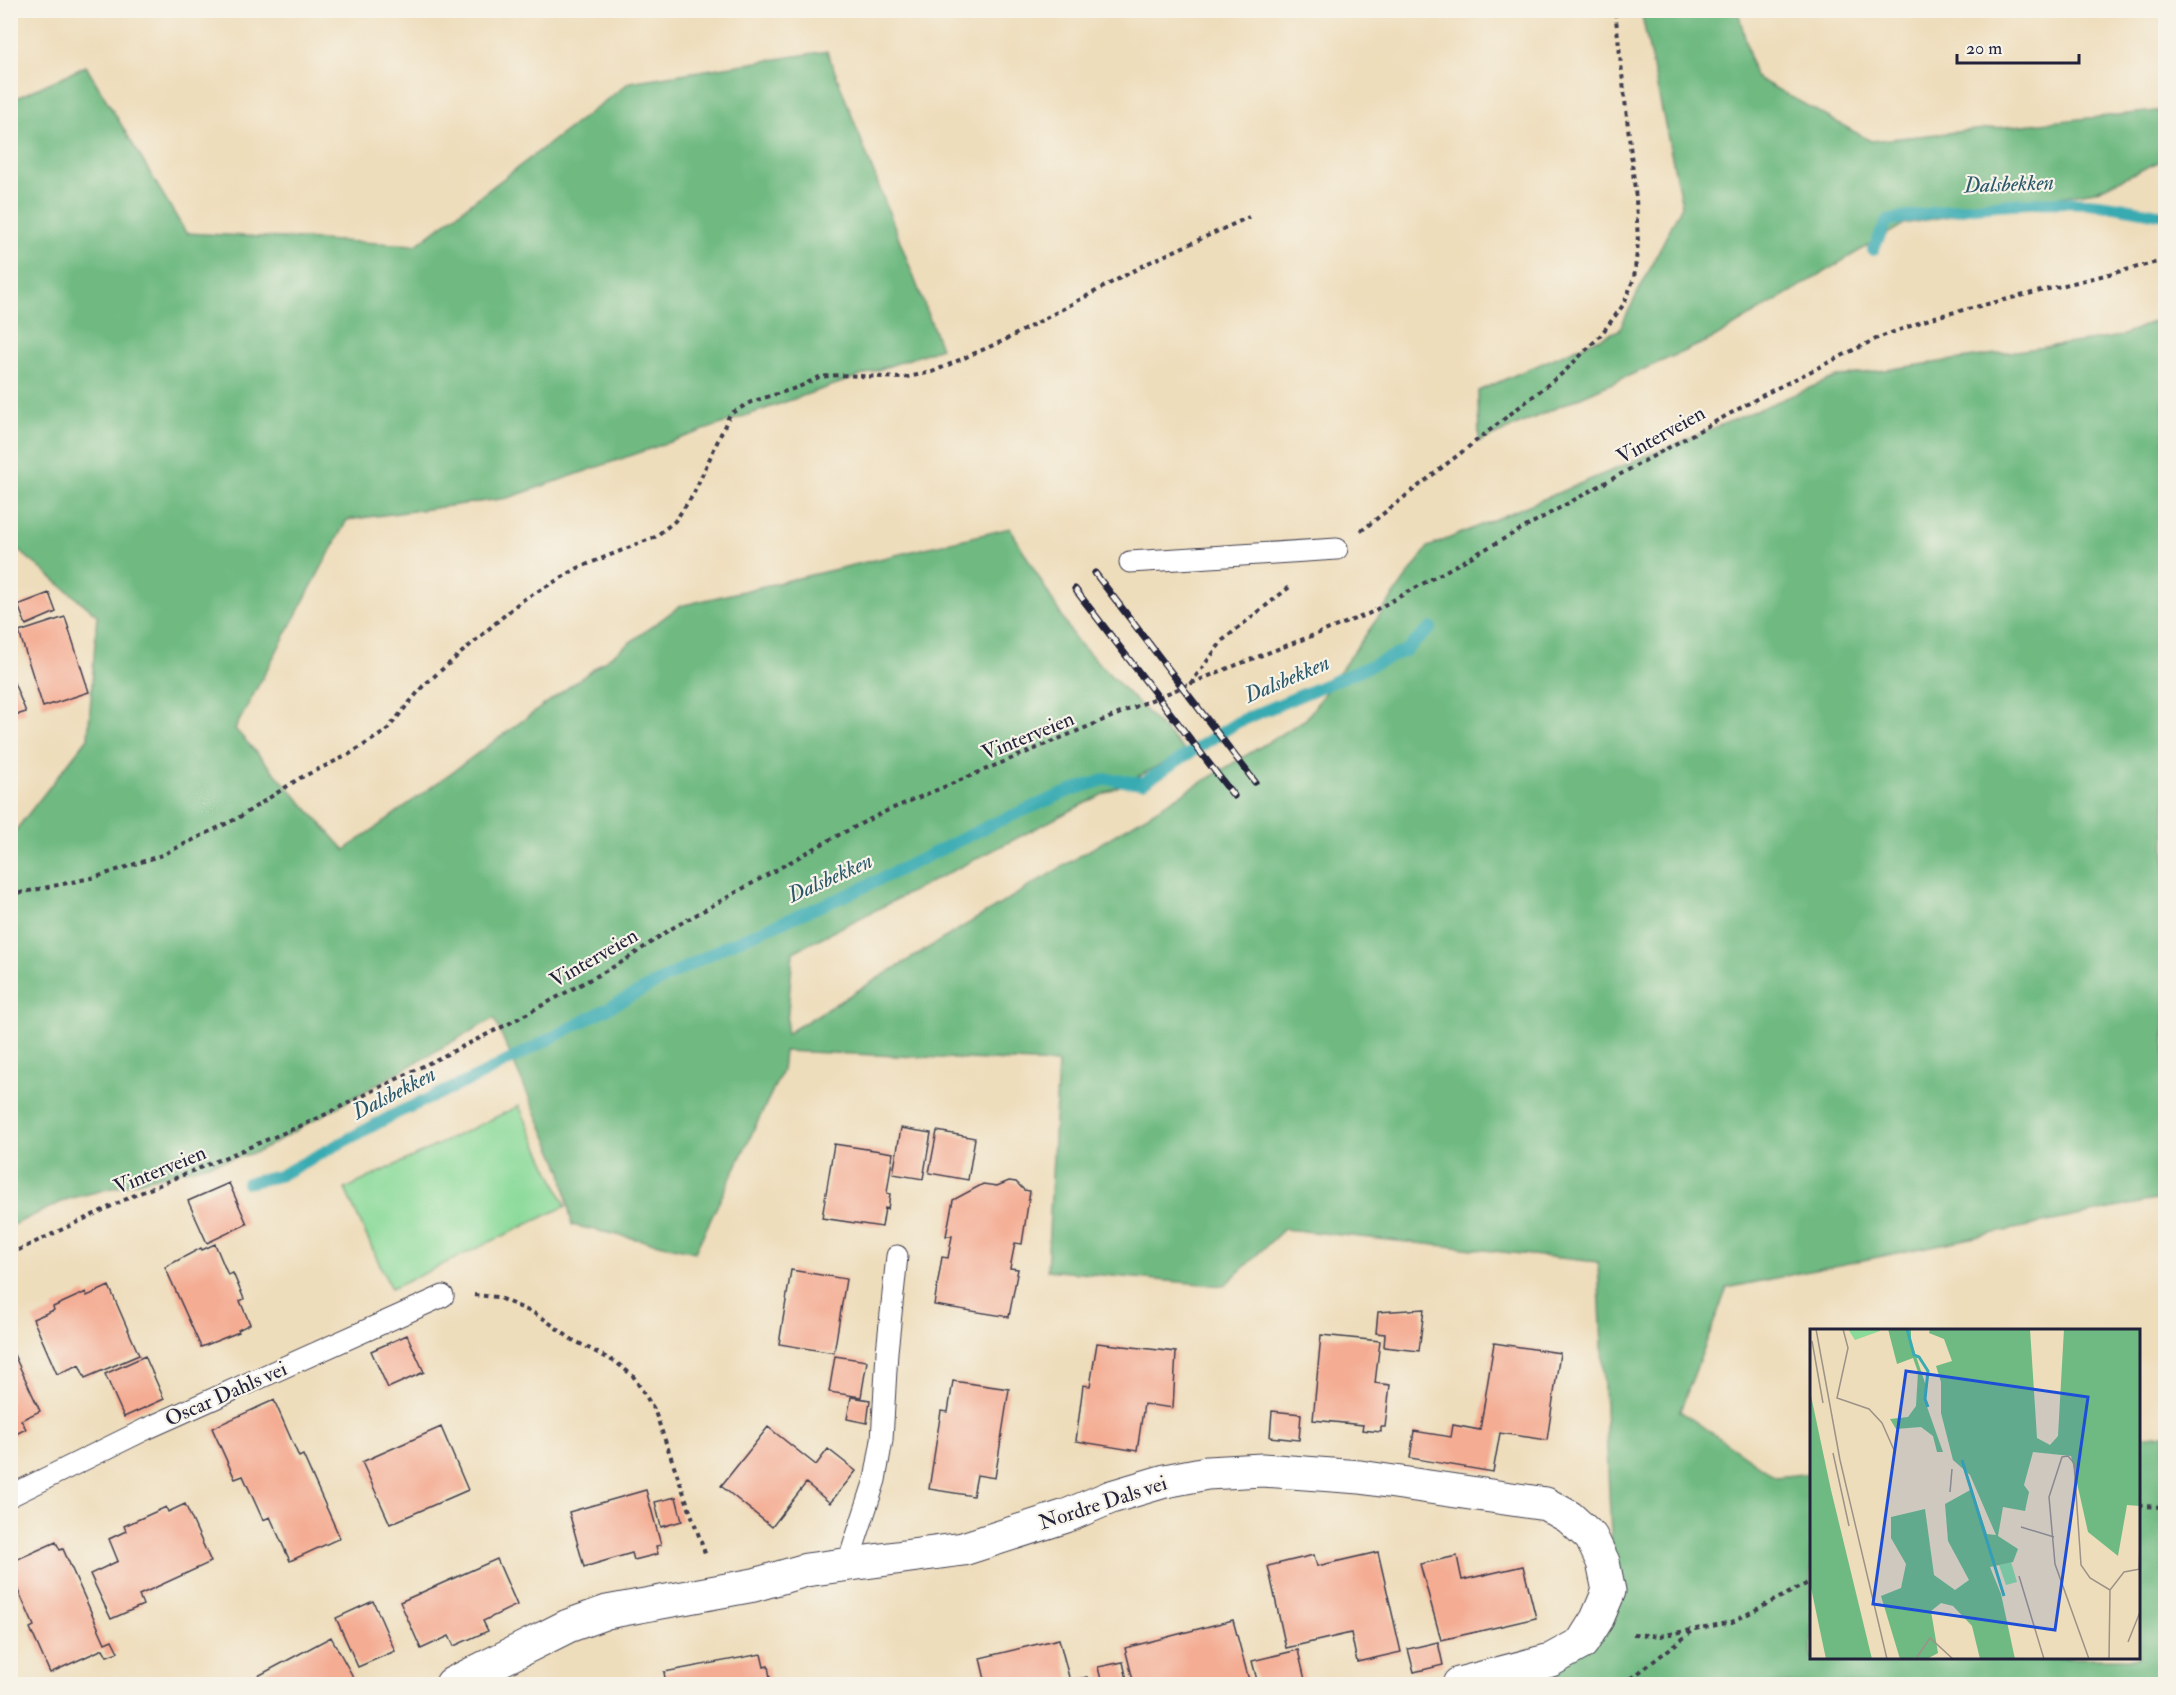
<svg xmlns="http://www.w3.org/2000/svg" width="2176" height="1695" font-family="'IM FELL Double Pica',serif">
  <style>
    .green { fill: #8ada9a; stroke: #567e6a; stroke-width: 1.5 }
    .forest { fill: #6fba82; stroke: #486e5e; stroke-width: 1.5 }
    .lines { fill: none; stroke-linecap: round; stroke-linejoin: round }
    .stream { stroke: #39abb2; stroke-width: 12 }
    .building { fill: #f4ac93 }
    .service-casing { stroke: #413e4e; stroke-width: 23 }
    .minor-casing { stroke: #413e4e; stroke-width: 35 }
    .path { stroke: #413e4e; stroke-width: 4; stroke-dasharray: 4.5 4.5; stroke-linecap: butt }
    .service { stroke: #fff; stroke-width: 21 }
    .minor { stroke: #fff; stroke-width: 33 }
    .rail-casing { stroke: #22223b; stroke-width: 7 }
    .rail { stroke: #f7f3e8; stroke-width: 4.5; stroke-dasharray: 14; stroke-linecap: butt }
    .labels { text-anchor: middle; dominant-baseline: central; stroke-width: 4.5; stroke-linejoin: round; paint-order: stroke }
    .street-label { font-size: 21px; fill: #22223b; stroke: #f7f3e8 }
    .water-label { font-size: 22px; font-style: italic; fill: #2b596b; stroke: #f7f3e8 }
    .inset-river { fill: none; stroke: #39abb2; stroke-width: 3 }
    .inset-road { fill: none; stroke: #9c9288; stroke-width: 1.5 }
    .view { fill: #1d4ed8; fill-opacity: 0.15; stroke: #1d4ed8; stroke-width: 3 }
    .inset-edge { fill: none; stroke: #22223b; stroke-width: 3 }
  </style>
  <rect width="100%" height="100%" fill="#f7f3e8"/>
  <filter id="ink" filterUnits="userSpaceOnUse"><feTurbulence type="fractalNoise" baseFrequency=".0167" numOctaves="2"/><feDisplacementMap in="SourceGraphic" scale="12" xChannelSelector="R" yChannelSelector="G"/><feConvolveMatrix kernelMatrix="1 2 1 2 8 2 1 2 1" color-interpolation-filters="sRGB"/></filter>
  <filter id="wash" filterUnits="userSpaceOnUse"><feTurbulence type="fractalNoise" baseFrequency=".008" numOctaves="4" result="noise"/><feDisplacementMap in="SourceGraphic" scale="24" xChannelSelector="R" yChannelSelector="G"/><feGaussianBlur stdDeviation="1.35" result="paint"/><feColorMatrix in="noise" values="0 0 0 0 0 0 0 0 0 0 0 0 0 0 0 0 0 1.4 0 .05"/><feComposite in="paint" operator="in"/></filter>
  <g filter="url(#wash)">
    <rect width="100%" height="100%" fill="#edb"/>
    <path class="green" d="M519,1106L566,1206L391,1289L345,1189Z"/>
    <path class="forest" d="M1641,11H1738L1755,77L1871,141L2165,110V159L2095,191L1904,224L1714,338L1479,442L1478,391L1619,330L1682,205Z
      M827,51L941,348L508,498L347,520L235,729L345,850L680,606L1010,528L1075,639L1186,752L793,952L786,1034L1306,719L1428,547L1836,377L2121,336L2165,316V1198L1727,1288L1680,1411L1776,1477L1811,1473L1812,1658H2138L2139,1437L2165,1434V1684H1437L1615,1618L1598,1262L1284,1229L1224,1286L1047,1270L1058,1063L784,1051L782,1071L695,1252L572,1225L562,1172L494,1018L258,1152L68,1199L11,1226V836L88,738L97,615L11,544L10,101L86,66L186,233L416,245L630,82Z"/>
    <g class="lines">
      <path class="stream" d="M1873,250L1887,221C1954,207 2019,200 2088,203C2114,205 2140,211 2166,215
        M247,1183L279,1176L399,1112L479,1076L728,945L854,892L997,822L1072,790L1107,779L1143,783L1238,722L1405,651L1431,628"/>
    </g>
    <g id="blocks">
      <path class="building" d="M49,593L56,612L26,625L18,605Z
        M65,617L89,692L43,707L19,632Z
        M10,673L26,712L10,717Z
        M901,1128L931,1133L923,1179L893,1174Z
        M937,1131L975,1138L968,1180L929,1173Z
        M834,1144L893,1153L887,1193L890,1194L888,1209L885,1208L882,1227L822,1218Z
        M1009,1181L1016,1182L1024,1190L1030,1191L1022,1244L1015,1243L1010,1268L1018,1269L1009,1317L934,1305L942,1257L948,1258L952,1236H946L953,1200L983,1184L997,1186Z
        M229,1183L247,1224L207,1243L188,1201Z
        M215,1244L228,1275L233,1273L244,1299L240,1301L250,1324L238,1330L239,1332L201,1347L165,1267L201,1248L202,1250Z
        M791,1270L846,1279L834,1353L779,1344Z
        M109,1286L139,1355L85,1378L79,1365L57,1374L33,1319L54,1310L53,1307L86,1292L87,1296Z
        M1424,1309L1419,1351L1384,1347L1385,1334L1376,1333L1378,1312Z
        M407,1335L424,1372L388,1388L371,1351Z
        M1321,1335L1380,1341L1375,1383L1390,1385L1385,1427H1381V1432L1362,1430L1363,1425L1313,1420Z
        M1097,1343L1176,1352L1173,1408L1144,1404L1137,1451L1076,1441L1083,1385L1090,1386Z
        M1494,1343L1560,1353L1547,1440L1500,1433L1493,1472L1410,1458L1414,1431L1451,1437L1453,1425L1480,1430Z
        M10,1346L40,1411L21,1420L26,1429L10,1437Z
        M145,1356L164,1399L124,1417L105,1374Z
        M835,1356L867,1361L861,1397L829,1392Z
        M953,1381L1009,1389L995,1478L977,1475L973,1496L929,1489L941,1411L948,1412Z
        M851,1397L870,1400L867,1423L847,1419Z
        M274,1400L299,1457L303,1455L340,1538L290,1561L270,1517L263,1520L243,1476L235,1479L212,1428Z
        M1272,1411L1301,1414L1299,1440L1270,1437Z
        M441,1427L468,1490L390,1524L362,1462Z
        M768,1427L816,1465L828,1449L856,1471L830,1503L806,1483L772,1527L721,1486Z
        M646,1490L661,1545L656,1546L658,1554L634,1560L632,1553L584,1567L569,1512Z
        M676,1497L682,1521L661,1527L655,1502Z
        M185,1504L211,1562L139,1595L143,1605L111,1619L90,1574L118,1561L109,1539L126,1531L124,1526L166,1507L168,1512Z
        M56,1542L60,1550L63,1549L105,1643L112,1640L118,1652L107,1656L103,1649L50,1673L30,1628L34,1626L10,1572L15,1570L11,1562Z
        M1378,1552L1401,1652L1357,1662L1351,1633L1286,1648L1268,1566L1314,1555L1317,1566Z
        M1457,1556L1462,1580L1523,1566L1536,1618L1441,1640L1420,1564Z
        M497,1559L517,1605L483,1621L488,1631L454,1646L449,1636L421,1649L400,1602Z
        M373,1601L395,1651L358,1667L336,1618Z
        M1233,1620L1250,1684H1134L1125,1648Z
        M331,1637L357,1684H243Z
        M1059,1639L1070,1681L1087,1677L1089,1684H986L980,1658Z
        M1438,1642L1443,1665L1414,1672L1408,1649Z
        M1298,1650L1306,1684H1258L1252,1661Z
        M761,1654L764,1667L768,1666L771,1684H666L664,1672Z
        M1123,1662L1128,1684H1102L1098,1667Z"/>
    </g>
  </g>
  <g filter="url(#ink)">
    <use href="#blocks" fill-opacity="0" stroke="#413e4e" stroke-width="1.5"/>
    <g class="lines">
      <g class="service-casing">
        <path id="service" d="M1130,562L1337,549
          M10,1496L146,1429L443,1296
          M847,1566L875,1480L882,1440L887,1352L897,1256"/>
      </g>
      <g class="minor-casing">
        <path id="minor" d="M452,1684L568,1626L607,1612L754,1585L806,1570L963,1549L1066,1516L1111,1497L1165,1481L1207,1473L1262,1470L1360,1477L1546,1504L1569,1517L1591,1537L1603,1562L1609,1591L1597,1619L1582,1643L1551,1660L1459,1684"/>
      </g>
      <path class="path" d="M1361,531L1564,372L1600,336L1624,304L1634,278L1638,243L1636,199L1615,10
        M1190,684L1223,640L1292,585
        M10,895L96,877L162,855L238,818L300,778L348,755L386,731L423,686L521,601L578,568L655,537L675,521L693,495L730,414L751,402L799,387L819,377L839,375L903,378L932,372L1005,340L1148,263L1249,217
        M10,1254L135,1195L312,1121L508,1024L624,961L669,930L831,839L884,812L1216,673L1368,614L1769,392L1880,337L1935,317L2166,260
        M474,1295L497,1297L540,1316L571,1339L617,1363L633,1376L654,1409L706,1556
        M2138,1506L2166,1507
        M1633,1634L1660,1636L1732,1622L1812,1581
        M1624,1684L1694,1630"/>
      <use href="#service" class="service"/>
      <use href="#minor" class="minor"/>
      <g class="rail-casing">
        <path id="rail" d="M1095,573L1255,782
          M1075,589L1234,796"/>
      </g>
      <use href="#rail" class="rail"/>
    </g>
  </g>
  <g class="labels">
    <g class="street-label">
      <text transform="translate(1661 435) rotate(-29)">Vinterveien</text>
      <text transform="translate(1028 736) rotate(-22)">Vinterveien</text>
      <text transform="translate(594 958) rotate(-30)">Vinterveien</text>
      <text transform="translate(160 1170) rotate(-22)">Vinterveien</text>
      <text transform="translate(226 1394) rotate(-24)">Oscar Dahls vei</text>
      <text transform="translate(1103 1503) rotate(-18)">Nordre Dals vei</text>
    </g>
    <g class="water-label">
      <text transform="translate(2009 184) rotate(-2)">Dalsbekken</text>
      <text transform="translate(1287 679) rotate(-23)">Dalsbekken</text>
      <text transform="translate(830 878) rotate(-24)">Dalsbekken</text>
      <text transform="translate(394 1093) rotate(-27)">Dalsbekken</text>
    </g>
  </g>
  <g transform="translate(1810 1329)">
    <rect width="330" height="330" fill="#edb"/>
    <path d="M38,0H70V2L45,11ZM201,233L207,253L196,256L189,236Z" fill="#8ada9a"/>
    <path d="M78,0H101V12L115,54L116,75L133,123H127L123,107L111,98L86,100L80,90L98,88L106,77L108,43L103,29L87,35ZM120,0H220L227,109L240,116L248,107L254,0H330V177L317,176L308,227L278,203L261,127L223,123L214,156L219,163L215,182L193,178L188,207L208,220L203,233L180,238L191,265L205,330H170L162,297L143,277L131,274L121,282L128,324L117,330H90L71,267L91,259L96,235L81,209V188L115,180L124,246L145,261L159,251L138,212L135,175L162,160L177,205L186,206L160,146L143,131L131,84V53L126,37L142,32L134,10L119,4ZM0,62L21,161L62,330H16L0,254Z" fill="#6fba82"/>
    <path class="inset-river" d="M97,0L104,26L109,28L118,42L115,70L118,78M152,131L194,267"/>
    <path class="inset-road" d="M6,0L30,131L77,330M33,0L38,19L27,69L59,80L72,94L84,121M2,12L13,74M23,124L39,197M140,163L142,140M211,198L244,208M329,240L330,216M209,247L234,330M318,313L330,283M107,328L120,309L143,330M279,330L245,235L239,168L252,128L258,127L264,134L271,236L280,249L300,261M299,330L300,261L314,243L330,240"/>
    <path class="view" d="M96,42L278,68L245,301L63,275Z"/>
    <rect width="330" height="330" class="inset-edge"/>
  </g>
  <rect width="2176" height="1695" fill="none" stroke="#f7f3e8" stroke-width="36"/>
  <path d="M1957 54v9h122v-9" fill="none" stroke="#22223b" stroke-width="3"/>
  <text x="1966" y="54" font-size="18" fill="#22223b" stroke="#f7f3e8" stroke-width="4.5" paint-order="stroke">20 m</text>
</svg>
